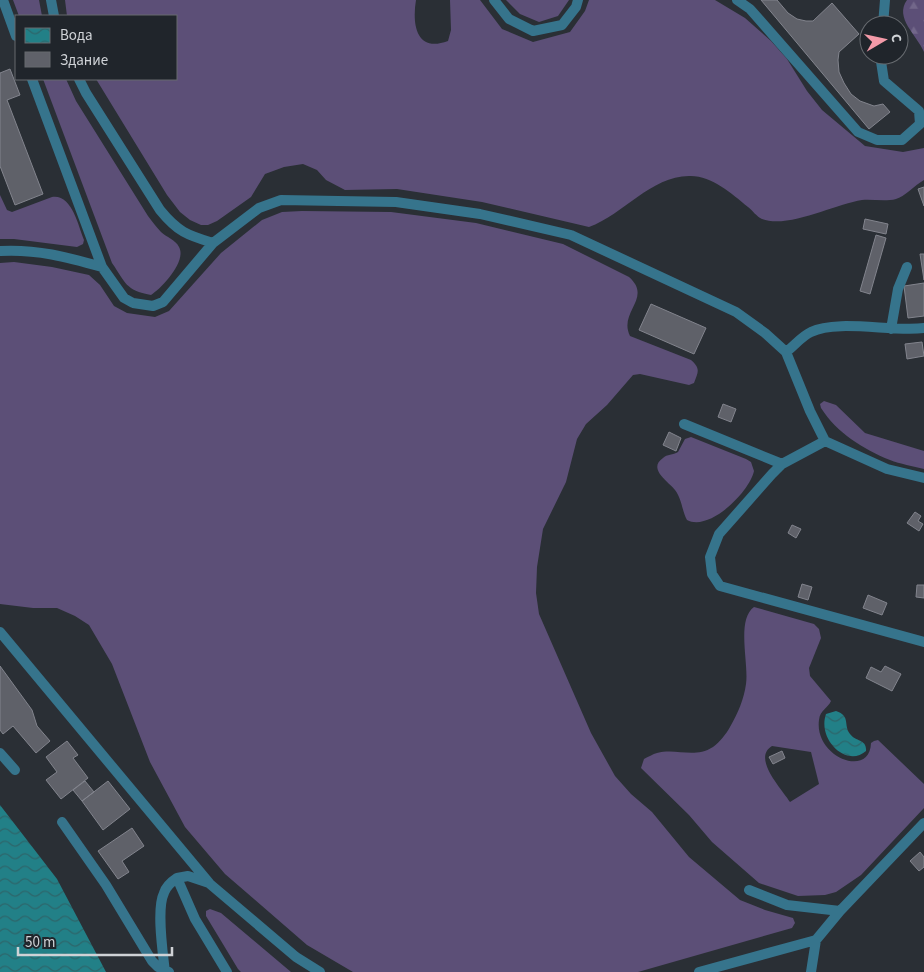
<svg xmlns="http://www.w3.org/2000/svg" width="924" height="972" font-family="'Source Sans 3',sans-serif">
  <style>
    .grass { fill: #5c4f77; fill-rule: evenodd }
    .forest { fill: url(#forest-firs) }
    .water { fill: url(#water-waves) }
    .building { fill: #5f6169; stroke: #82848d }
    .lines { fill: none; stroke-linecap: round; stroke-linejoin: round }
    .service { stroke: #36748c; stroke-width: 10 }
  </style>
  <defs>
    <pattern id="forest-firs" width="22" height="20" patternUnits="userSpaceOnUse" patternTransform="scale(1.25)"><rect width="22" height="20" fill="#5c4f77"/><path d="M5 1l3.5 6h-7zM16 11l3.5 6h-7z" fill="#72678a"/></pattern>
    <pattern id="water-waves" width="16" height="10" patternUnits="userSpaceOnUse" patternTransform="scale(1.25)"><rect width="16" height="10" fill="#228087"/><path d="M0 5q4-4 8 0t8 0" fill="none" stroke="#2d666b"/></pattern>
  </defs>
  <rect width="100%" height="100%" fill="#2a2f35"/>
  <path class="grass" d="M13,0H39L42,16H19Z
    M65,0H416C412,24 416,53 448,41L451,30L450,0H480L502,29L533,42L570,32L585,11L589,0H715L745,18L771,41L787,59L807,91L822,110L865,146L903,152L924,148V180C915,185 904,197 896,199C885,202 873,199 862,200C835,204 788,229 762,219C757,217 752,210 748,207C731,193 711,175 689,176C651,176 623,215 589,227L482,202L397,189L345,190L326,180L317,170L303,164L284,167L265,174L251,197L217,221L208,225H201L190,220L180,212L167,195L96,79H176V16H67Z
    M506,0H569L558,16L539,22L520,14Z
    M43,79H66L76,101L148,216C152,221 156,227 161,232C166,237 176,240 179,247C187,261 162,288 151,295C125,290 126,283 112,263Z
    M0,195L7,210L12,212L52,197C72,194 78,225 84,240L83,244L77,247L14,239H0Z
    M302,211L391,212L476,223L563,244L629,277C653,298 618,312 630,336L691,360C701,369 698,372 694,383L689,385L640,374L633,375L607,405L586,424L577,439L566,482L543,529L537,567L536,593L539,614L591,733L615,776L631,794L652,812L689,857L740,900L765,910L793,918L795,923L792,928L638,972H353L307,945L225,874L185,827L150,762L112,664L89,625L75,616L57,608H33L0,604V263L14,262L52,267L89,275L100,285L114,306L127,313L155,317L169,311L221,253L262,220L282,212Z
    M824,401L836,405L865,433L924,451V469C913,466 900,464 890,460C863,449 837,433 821,408L820,404Z
    M691,437L746,459L751,462L754,471C750,491 710,532 687,520C682,511 682,499 675,490C669,482 647,469 663,458C667,454 673,455 678,452L685,439Z
    M754,607L814,624L819,629L821,638L809,668L810,676L831,701C828,708 820,710 819,720C814,757 870,779 871,743L874,741L878,740L924,784V808L861,875L836,892L825,895L798,896L759,883L712,842L689,815L641,768L644,759C648,757 653,754 657,753C677,748 694,759 713,747C720,742 726,734 730,727C738,713 744,699 746,684C749,663 736,620 754,607ZM772,746L811,752L819,784L790,802C781,788 752,758 772,746Z
    M210,909L221,913L291,972H241L238,969L206,916V911Z"/>
  <path class="forest" d="M907,0H924V52C917,35 894,18 907,0Z"/>
  <path class="water" d="M836,711C851,716 843,725 850,734C856,742 867,739 866,751C847,768 817,740 826,714Z
    M0,805L57,879L106,972H0Z"/>
  <path class="building" d="M761,0H777L788,13L797,19L806,21H813L832,3L859,34L839,52L838,60L839,72L844,83L851,94L860,101L874,106L883,104L890,112L869,129Z
    M10,69L20,95L7,100L43,194L15,205L0,166V73Z
    M924,187V206L918,189Z
    M865,219L888,224L886,234L863,229Z
    M876,235L886,238L870,294L860,291Z
    M920,254H924V280Z
    M924,283V316L908,318L904,286Z
    M651,304L706,328L694,354L639,330Z
    M922,342L924,356L907,359L905,344Z
    M723,404L736,409L731,422L718,417Z
    M669,432L681,438L676,451L663,445Z
    M915,512L921,516L918,521L923,524L919,531L907,523Z
    M792,525L801,529L796,538L788,533Z
    M802,584L812,587L808,600L798,597Z
    M917,585H924V598L916,597Z
    M868,595L887,603L882,615L863,608Z
    M0,666L32,710L37,726L50,741L36,753L13,726L3,734L0,730Z
    M885,666L901,674L892,691L866,678L871,667L881,672Z
    M67,741L78,755L73,758L88,778L61,799L46,780L57,772L46,757Z
    M782,751L785,758L773,764L769,757Z
    M85,781L94,792L82,801L73,790Z
    M108,781L130,809L103,830L82,801Z
    M132,828L144,846L122,861L129,872L118,879L98,851Z
    M920,852L924,857V867L919,871L910,861Z"/>
  <g class="lines">
    <path class="service" d="M3,0L16,36
      M51,0L54,16
      M494,0L509,19L533,31L562,25L576,7L578,0
      M737,0L750,9L858,132L877,140H902L920,124L919,111L884,81L880,55
      M883,25L885,0
      M32,79L102,267L124,298L133,303L153,306L163,302L213,243L259,208L281,200L396,202L480,214L571,235L736,312L765,333L786,352L810,411L825,441L887,469L924,478
      M79,79L86,93L160,210C178,232 187,235 213,243
      M0,251C37,249 67,257 102,267
      M891,329L898,289L907,267
      M786,352C794,346 802,336 811,332C837,319 892,332 924,328
      M684,424L782,464
      M825,441L782,464L772,474L719,534L710,557L712,574L720,586L924,642
      M0,632L210,884L296,957L320,972
      M0,753L15,770
      M62,822L106,885L152,961L158,967L169,972
      M209,883L188,876L177,878L195,919L227,972
      M749,890L787,905L840,911
      M165,972C163,954 156,909 164,893C166,886 171,882 177,878
      M699,972L816,940L840,911L924,823
      M811,972L816,940"/>
  </g>
  <rect x="15" y="15" width="162" height="65" fill="#20252b" stroke="#666a6f"/>
  <rect x="25" y="28" width="25" height="15" fill="url(#water-waves)" stroke="#666a6f"/>
  <text x="60" y="40" font-size="15" fill="#cfd2d6">Вода</text>
  <rect x="25" y="52" width="25" height="15" fill="#5f6169" stroke="#666a6f"/>
  <text x="60" y="65" font-size="15" fill="#cfd2d6">Здание</text>
  <g transform="translate(884 40) rotate(81)"><circle r="24" fill="#20252b" stroke="#666a6f"/>
  <path d="M0-4L9 19L0 12L-9 19Z" fill="#f39aa8"/>
  <text y="-8" font-size="14" font-weight="bold" text-anchor="middle" fill="#cfd2d6">С</text>
  </g>
  <path d="M18 947v8h154v-8" fill="none" stroke="#cfd2d6" stroke-width="2.5"/>
  <text x="25" y="947" font-size="15" fill="#cfd2d6" stroke="#20252b" stroke-width="4" paint-order="stroke">50 m</text>
</svg>
